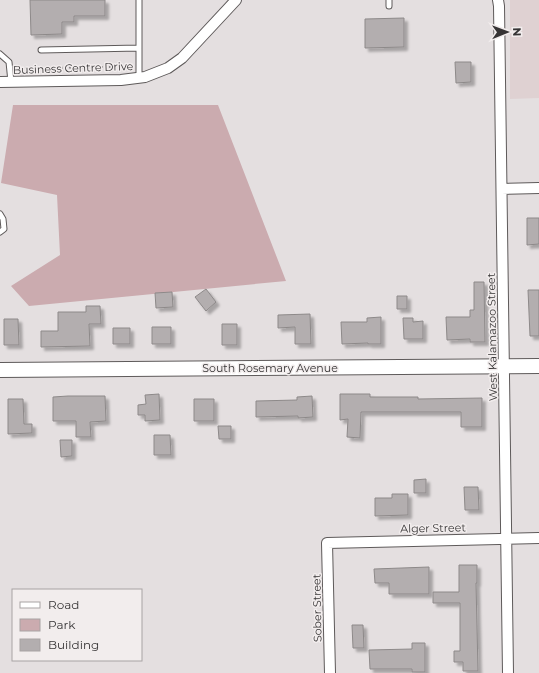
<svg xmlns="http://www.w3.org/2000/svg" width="539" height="673" font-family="Montserrat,sans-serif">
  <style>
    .built { fill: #dfd1d2 }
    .green { fill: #cbabaf }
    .building { fill: #b3aeaf; stroke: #8d8989; filter: url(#shadow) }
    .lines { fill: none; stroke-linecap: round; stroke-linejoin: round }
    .lane-casing { stroke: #5e5a5a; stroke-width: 7 }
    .street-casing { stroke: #5e5a5a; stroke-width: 12 }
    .secondary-casing { stroke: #5e5a5a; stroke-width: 16 }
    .path { stroke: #8b8889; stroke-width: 2; stroke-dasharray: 2 2; stroke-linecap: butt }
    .lane { stroke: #fff; stroke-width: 5 }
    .street { stroke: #fff; stroke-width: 10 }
    .secondary { stroke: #fff; stroke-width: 14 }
    .labels { text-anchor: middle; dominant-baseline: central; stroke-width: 3; stroke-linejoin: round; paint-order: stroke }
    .street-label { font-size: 11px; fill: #363435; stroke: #f2eded }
  </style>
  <defs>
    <filter id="shadow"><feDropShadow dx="3.5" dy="3.5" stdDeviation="1" flood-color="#0004"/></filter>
  </defs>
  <rect width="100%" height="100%" fill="#e4dfe0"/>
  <path class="built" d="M510,0H539V98L510,99Z"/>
  <path class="green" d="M13,105H218L286,281L29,306L11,286L60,255L57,195L1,183Z"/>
  <path class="building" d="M30,0H105V16H74V22H62V34L31,35Z
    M404,18V47L365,48V19Z
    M455,62H471V82L456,83Z
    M527,218H539V244L527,245Z
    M474,282H484L485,342H470V339L447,340L446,317H470V310H474Z
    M206,289L216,302L206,311L195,297Z
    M528,290H539V336H530Z
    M172,292L173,307L156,308L155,293Z
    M397,296H407V309H397Z
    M86,306H100L101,324H89L90,346L41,347V331H58V312H86Z
    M310,314L311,344H295V327L278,328V315Z
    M381,317V344H368V343L342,344L341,322H367V318Z
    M403,318H413V322L423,321V339H404Z
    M4,319H18L19,345H4Z
    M222,324H237V345H222Z
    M152,327H171V344H152Z
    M113,328H130V344H113Z
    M159,394L160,420L145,421V415H138V405L146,404L145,395Z
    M340,394H370V397H418V399L482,398V427H461V412H361L360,438L347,437L348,419L340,420Z
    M68,396H105L106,421L90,422L91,437H76V421H53V397Z
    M312,396L313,417L298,418V416L256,417V401L297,400V397Z
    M8,399H23L24,424H32V433L8,434Z
    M194,399H214V421H194Z
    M218,426H231V439H219Z
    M154,435H170L171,455H154Z
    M60,440H72V456L61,457Z
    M426,479V493H414V480Z
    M464,487H478L479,510H465Z
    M392,494H408V515L375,516V498H392Z
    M459,565H477V583H476L478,671H463V662H454V651H460V603H433V592H459Z
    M429,567V594H389V583H375L374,569Z
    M352,625H363L364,648H353Z
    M412,643H425V672H412V669H370L369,650L412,649Z"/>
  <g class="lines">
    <g class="lane-casing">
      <path id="lane" d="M139,0V78
        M389,0V6
        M41,50L139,48
        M0,54L9,62L11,82
        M0,214L3,219L4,229L0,232"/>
    </g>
    <g class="street-casing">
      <path id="street" d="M498,0L499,6L508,673
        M0,82L121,80L145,77L168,68L182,58L236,0
        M502,189L539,188
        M330,673L327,543L539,538"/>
    </g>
    <g class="secondary-casing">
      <path id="secondary" d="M0,370L539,366"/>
    </g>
    <path class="path" d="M17,68L113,67"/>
    <use href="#lane" class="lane"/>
    <use href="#street" class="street"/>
    <use href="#secondary" class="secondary"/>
  </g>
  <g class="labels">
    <g class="street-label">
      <text transform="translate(73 68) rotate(-2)">Business Centre Drive</text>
      <text transform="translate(492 337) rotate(-91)">West Kalamazoo Street</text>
      <text x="270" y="368">South Rosemary Avenue</text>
      <text transform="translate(433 528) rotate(-1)">Alger Street</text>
      <text transform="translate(317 608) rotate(-91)">Sober Street</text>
    </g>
  </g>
  <rect x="12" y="589" width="130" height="72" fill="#f2eded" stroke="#a7a3a3"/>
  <rect x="20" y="602" width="20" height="6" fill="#ffffff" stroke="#a7a3a3"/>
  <text x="48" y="609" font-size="12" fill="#363435">Road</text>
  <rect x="20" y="619" width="20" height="12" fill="#cbabaf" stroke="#a7a3a3"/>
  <text x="48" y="629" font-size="12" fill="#363435">Park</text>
  <rect x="20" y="639" width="20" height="12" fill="#b3aeaf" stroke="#a7a3a3"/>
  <text x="48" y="649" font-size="12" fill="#363435">Building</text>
  <g transform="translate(507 32) rotate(89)" stroke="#f2eded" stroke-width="3" paint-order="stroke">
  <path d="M0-3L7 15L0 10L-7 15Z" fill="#363435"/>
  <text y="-6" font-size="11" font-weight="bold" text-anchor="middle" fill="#363435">N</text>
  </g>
</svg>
